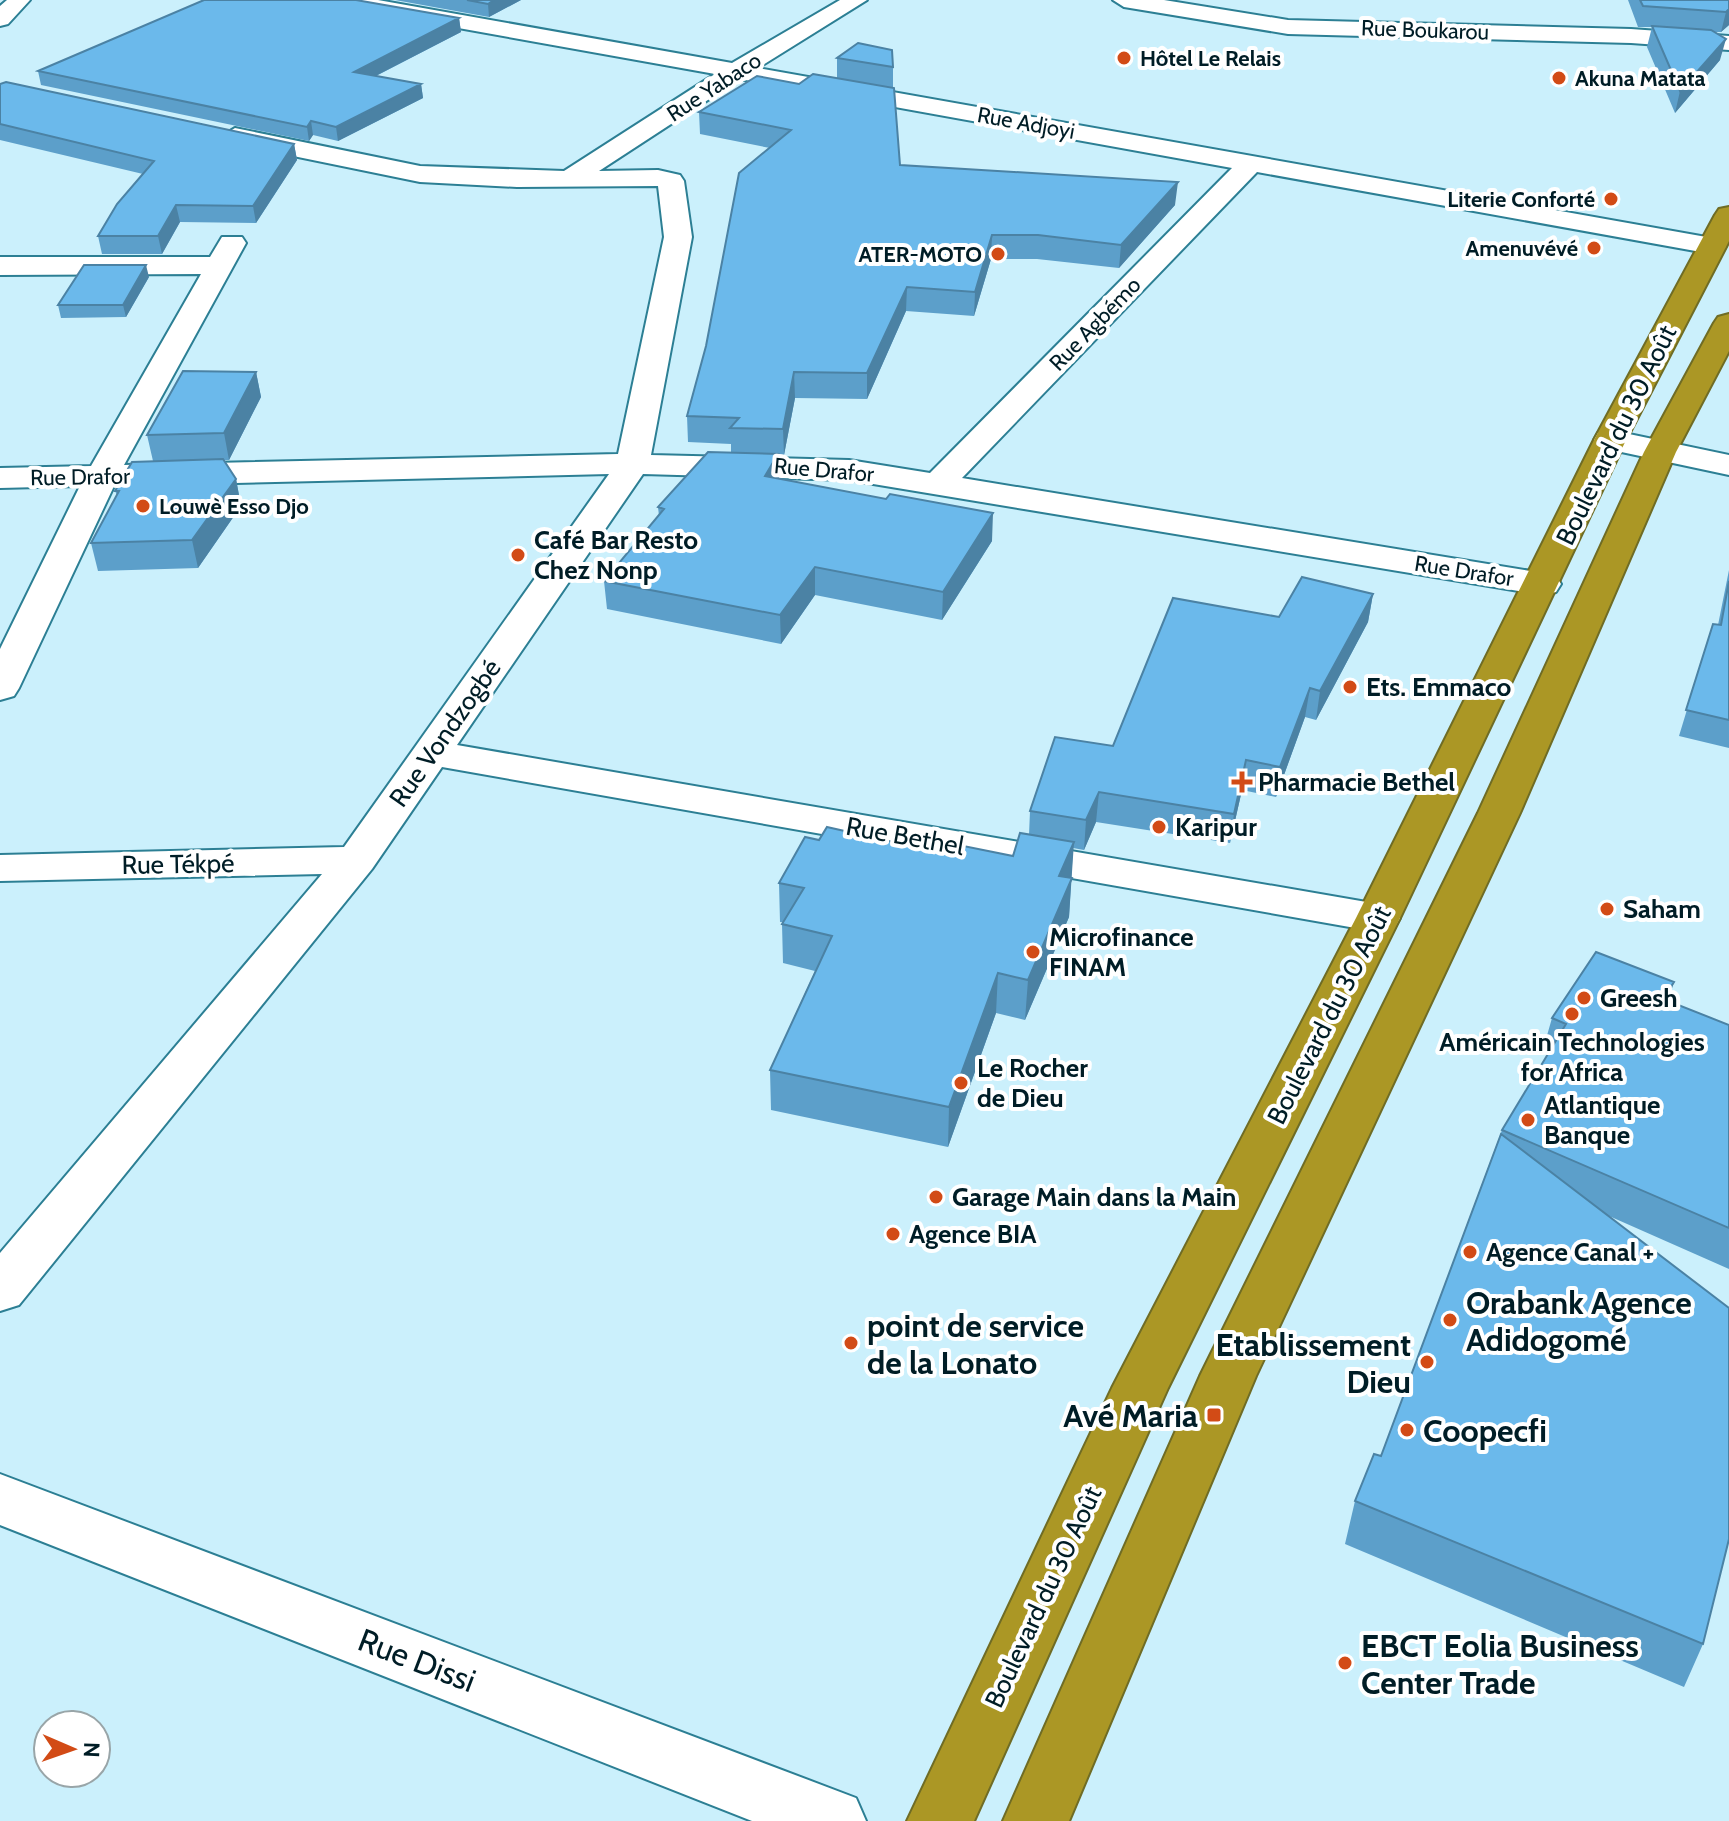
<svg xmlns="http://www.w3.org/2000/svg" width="1729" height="1821" font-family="Cabin,sans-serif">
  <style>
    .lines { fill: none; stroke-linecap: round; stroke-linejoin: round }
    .minor-casing { stroke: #2c7f94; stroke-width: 4 }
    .highway-casing { stroke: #6f6c25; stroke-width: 4 }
    .minor { fill: #fff; fill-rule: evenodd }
    .highway { fill: #ab9725; fill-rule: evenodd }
    .wall { fill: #5c9fca }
    .shaded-wall { fill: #4b82a4 }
    .building { fill: #6bb9eb; stroke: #4b82a4; stroke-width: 2 }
    .poi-dot { fill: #d24b16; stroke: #fff; stroke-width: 3 }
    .labels { text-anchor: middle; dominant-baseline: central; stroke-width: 8; stroke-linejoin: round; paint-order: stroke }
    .far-street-label { font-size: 22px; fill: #001d26; stroke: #fff }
    .far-poi-label { font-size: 22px; font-weight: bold; fill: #001d26; stroke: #fff; text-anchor: start }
    .street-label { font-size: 26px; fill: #001d26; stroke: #fff }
    .poi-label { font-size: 26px; font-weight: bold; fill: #001d26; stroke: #fff; text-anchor: start }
    .near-poi-label { font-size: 32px; font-weight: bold; fill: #001d26; stroke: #fff; text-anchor: start }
    .near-street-label { font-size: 32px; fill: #001d26; stroke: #fff }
  </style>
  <rect width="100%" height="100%" fill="#cbf0fc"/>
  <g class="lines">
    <g class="minor-casing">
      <path id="minor" d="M7,0H30L8,24L0,26V6Z
        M330,0H378L732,63L840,0H867L758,68L1712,238L1722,240L1726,246L1722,252L1712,254L1257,172L962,478L1543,573L1556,576L1561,584L1556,592L1543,595L849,480L643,474L457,745L1378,904L1394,908L1400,918L1394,928L1378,932L442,767L372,869L19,1305L0,1311V1253L322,874L0,881V855L344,847L609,474L114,486L19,688L14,696L0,700V649L80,486L0,488V468L91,466L201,274L0,275V257H210L222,237H242L246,243L124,465L618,454L664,237L658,186L517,187L420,182L235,144L222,136L235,128L420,166L564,171L715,74L341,7ZM740,79L1232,168L930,473L849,460L651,455L692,237L684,181L680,175L658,170L599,171Z
        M1113,0H1164L1288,20L1631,29L1729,36V50L1631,43L1288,34L1124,7Z
        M1610,430L1729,455V475L1598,447L1594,440L1598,433Z
        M0,1474L856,1798L866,1821H752L0,1525Z"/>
    </g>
    <g class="highway-casing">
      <path id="highway" d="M1729,207V241L1626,440L1400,918L1168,1388L974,1821H907L1112,1388L1356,918L1594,440L1715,215L1719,209Z
        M1729,314V351L1676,452L1520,813L1256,1376L1069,1821H1003L1200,1376L1478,813L1644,452L1714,323L1718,317Z"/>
    </g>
    <use href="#minor" class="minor"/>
    <use href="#highway" class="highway"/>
  </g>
  <path class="wall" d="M395,0H521L489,17Z
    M1628,0H1729V25L1721,32H1714L1720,60L1675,113L1647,47L1652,27H1638Z
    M459,18L461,32L376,76L421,84L423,98L338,141L313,135L309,141L41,85L38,71Z
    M837,58L893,67V88L900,165L1175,205L1119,268L1037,259H991L974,316L906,311L867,399L795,398L784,455H778L779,479L992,541L942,620L815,595L781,644L607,609L604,581L659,516L658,507L731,453V444L688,442L687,416L770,148L700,134L699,112L799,84L837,78Z
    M0,84L294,144L297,160L256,223L180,222L162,254H102L98,236L143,174L0,140Z
    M149,277L126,317L61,318L58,305Z
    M256,372L261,397L229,460H224L236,479L241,506L198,568L98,571L91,543L117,495L115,491L153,461L147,435Z
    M1729,570V748L1679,736L1713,624L1718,625Z
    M1373,594L1368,622L1316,720L1305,717L1276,797L1242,790L1230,843L1096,822L1084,850L1073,848L1069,917L1025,1020L996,1013L948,1147L771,1110L770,1070L815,971L783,963L782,924L783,922H780L779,883L819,840L1013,856L1029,835L1030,811L1279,617Z
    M1668,1001L1729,1025V1269L1609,1216L1703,1644L1684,1687L1345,1544L1355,1501L1381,1456L1502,1130L1548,1055L1542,1053L1552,1018Z"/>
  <path class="shaded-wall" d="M494,0H521L489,17L488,4Z
    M1729,9V25L1721,32L1726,12Z
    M459,18L461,32L356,86L354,72Z
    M1726,39L1720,60L1675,113L1680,91Z
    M421,84L423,98L338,141L336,127Z
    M311,121L313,135L309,141L307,127Z
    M294,144L297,160L256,223L253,206Z
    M1178,182L1175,205L1119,268L1121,245Z
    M176,205L180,222L162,254L158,236Z
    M992,235L991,259L974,316L975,292Z
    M146,265L149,277L126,317L123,305Z
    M907,287L906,311L867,399V373Z
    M256,372L261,397L229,460L224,433Z
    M794,372L795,398L784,455L783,429Z
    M778,454L779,481L765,476Z
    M236,479L241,506L198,568L192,540Z
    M993,513L992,541L942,620L943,592Z
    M815,567V595L781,644L780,615Z
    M1373,594L1368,622L1316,720L1320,691Z
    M1310,688L1305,717L1276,797L1280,767Z
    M1246,760L1242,790L1230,843L1234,814Z
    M1099,792L1096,822L1084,850L1086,820Z
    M1074,842L1069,917L1025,1020L1028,980L1059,876Z
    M998,973L996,1013L948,1147L949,1107Z
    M1674,982L1663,1017V999Z"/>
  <path class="building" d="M204,0H356L459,18L354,72L421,84L336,127L311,121L307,127L38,71Z
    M467,0H494L488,4Z
    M1640,0H1729V9L1726,12L1643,6Z
    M1652,26L1711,30L1726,39L1680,91Z
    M858,43L892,50L893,67L837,58Z
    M813,74L894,88L900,165L1178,182L1121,245L1038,235H992L975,292L907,287L867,373L794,372L783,429L730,428L739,418L687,416L706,346L739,173L791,130L699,112L757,76L799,84Z
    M6,82L294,144L253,206L176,205L158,236H98L117,204L154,161L0,124V84Z
    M84,265H146L123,305H58Z
    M183,371L256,372L224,433L147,435Z
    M708,452L778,454L765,476L886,499L890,494L993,513L943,592L815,567L780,615L604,581L664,509L658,507Z
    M223,459L236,479L192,540L91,543L119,491H115L132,462Z
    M1302,577L1373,594L1320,691L1310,688L1280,767L1246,760L1234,814L1099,792L1086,820L1030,811L1055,737L1113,746L1173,598L1279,617Z
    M1729,581V720L1686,710L1713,624L1721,625Z
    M827,827L933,851L939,841L1013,856L1020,833L1074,842L1059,876L1072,878L1028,980L998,973L949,1107L770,1070L832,936L782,924L804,888L779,883L805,837L819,840Z
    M1596,952L1674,982L1663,999L1729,1025V1228L1502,1130L1566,1024L1552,1018Z
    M1501,1134L1729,1308V1539L1703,1644L1355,1501L1374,1454L1381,1456Z"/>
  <g class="poi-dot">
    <circle cx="1124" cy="58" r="8"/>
    <circle cx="1559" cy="78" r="8"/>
    <circle cx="1611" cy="199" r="8"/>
    <circle cx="1594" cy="248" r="8"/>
    <circle cx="998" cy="254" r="8"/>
    <circle cx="143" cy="506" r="8"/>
    <circle cx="518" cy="555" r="8"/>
    <circle cx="1350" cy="687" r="8"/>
    <path d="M1238 770h8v8h8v8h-8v8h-8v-8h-8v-8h8z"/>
    <circle cx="1159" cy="827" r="8"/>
    <circle cx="1607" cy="909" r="8"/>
    <circle cx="1033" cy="952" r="8"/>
    <circle cx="1584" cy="998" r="8"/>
    <circle cx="1572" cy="1014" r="8"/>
    <circle cx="961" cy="1083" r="8"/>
    <circle cx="1528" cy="1120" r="8"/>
    <circle cx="936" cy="1197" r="8"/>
    <circle cx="893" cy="1234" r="8"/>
    <circle cx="1470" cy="1252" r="8"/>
    <circle cx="1450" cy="1320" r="8"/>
    <circle cx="851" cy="1343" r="8"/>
    <circle cx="1427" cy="1362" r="8"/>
    <rect x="1206" y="1407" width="16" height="16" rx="4"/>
    <circle cx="1407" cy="1430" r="8"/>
    <circle cx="1345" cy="1663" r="8"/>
  </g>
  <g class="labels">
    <g class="far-street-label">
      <text transform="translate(1425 30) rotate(2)">Rue Boukarou</text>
      <text transform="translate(714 87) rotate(-33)">Rue Yabaco</text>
      <text transform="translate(1026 123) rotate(10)">Rue Adjoyi</text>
      <text transform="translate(1095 324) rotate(-46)">Rue Agbémo</text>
      <text transform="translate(824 470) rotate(5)">Rue Drafor</text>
      <text transform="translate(80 477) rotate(-1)">Rue Drafor</text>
      <text transform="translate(1464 571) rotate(9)">Rue Drafor</text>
    </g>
    <g class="far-poi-label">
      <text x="1140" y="58">Hôtel Le Relais</text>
      <text x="1575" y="78">Akuna Matata</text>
      <text x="1595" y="199" text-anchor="end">Literie Conforté</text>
      <text x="1578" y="248" text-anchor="end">Amenuvévé</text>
      <text x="982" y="254" text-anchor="end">ATER-MOTO</text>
      <text x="159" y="506">Louwè Esso Djo</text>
    </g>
    <g class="street-label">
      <text transform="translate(1616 435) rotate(-64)">Boulevard du 30 Août</text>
      <text transform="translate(445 733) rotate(-55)">Rue Vondzogbé</text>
      <text transform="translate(905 836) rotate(10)">Rue Bethel</text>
      <text transform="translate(178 864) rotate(-1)">Rue Tékpé</text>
      <text transform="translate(1329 1015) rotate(-63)">Boulevard du 30 Août</text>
      <text transform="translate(1043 1597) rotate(-65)">Boulevard du 30 Août</text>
    </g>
    <g class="poi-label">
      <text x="534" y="540">Café Bar Resto<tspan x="534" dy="30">Chez Nonp</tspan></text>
      <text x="1366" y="687">Ets. Emmaco</text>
      <text x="1258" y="782">Pharmacie Bethel</text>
      <text x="1175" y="827">Karipur</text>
      <text x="1623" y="909">Saham</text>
      <text x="1049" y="937">Microfinance<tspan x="1049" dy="30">FINAM</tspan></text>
      <text x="1600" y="998">Greesh</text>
      <text x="1572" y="1042" text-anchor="middle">Américain Technologies<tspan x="1572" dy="30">for Africa</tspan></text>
      <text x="977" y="1068">Le Rocher<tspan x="977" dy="30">de Dieu</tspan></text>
      <text x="1544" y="1105">Atlantique<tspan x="1544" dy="30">Banque</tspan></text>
      <text x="952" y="1197">Garage Main dans la Main</text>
      <text x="909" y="1234">Agence BIA</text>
      <text x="1486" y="1252">Agence Canal +</text>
    </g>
    <g class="near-poi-label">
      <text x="1466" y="1302">Orabank Agence<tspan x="1466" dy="37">Adidogomé</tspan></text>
      <text x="867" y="1325">point de service<tspan x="867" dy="37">de la Lonato</tspan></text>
      <text x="1411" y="1344" text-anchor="end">Etablissement<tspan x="1411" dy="37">Dieu</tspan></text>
      <text x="1198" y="1415" text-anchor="end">Avé Maria</text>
      <text x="1423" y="1430">Coopecfi</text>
      <text x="1361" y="1645">EBCT Eolia Business<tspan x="1361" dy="37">Center Trade</tspan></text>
    </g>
    <g class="near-street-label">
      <text transform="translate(417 1660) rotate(21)">Rue Dissi</text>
    </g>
  </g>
  <g transform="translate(72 1749) rotate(92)"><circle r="38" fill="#ffffff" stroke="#99a5a8" stroke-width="2"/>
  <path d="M0-6L14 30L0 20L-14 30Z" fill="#d24b16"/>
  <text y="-12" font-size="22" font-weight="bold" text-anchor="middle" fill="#001d26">N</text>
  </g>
</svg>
